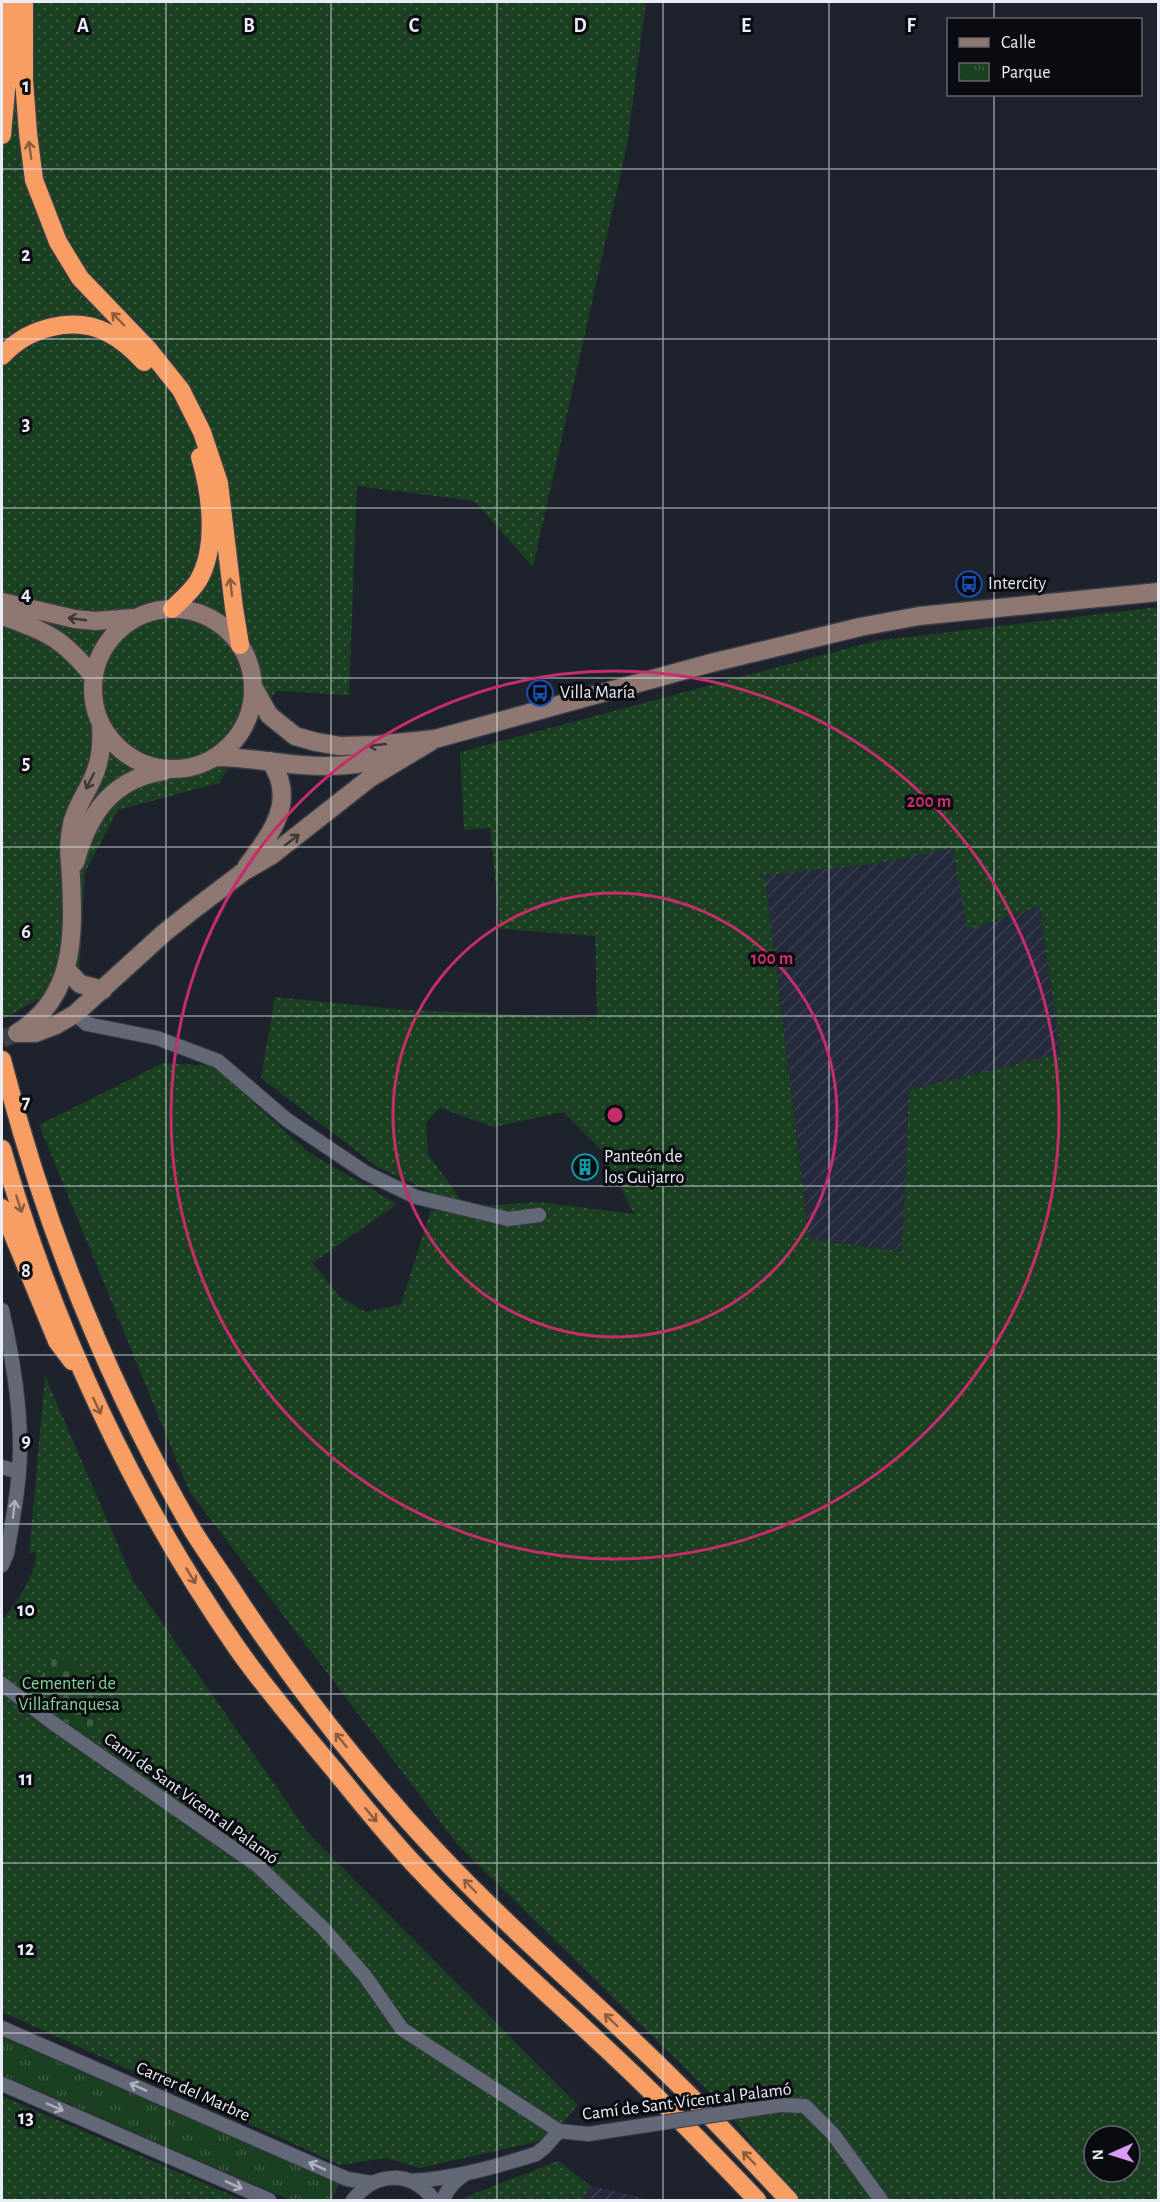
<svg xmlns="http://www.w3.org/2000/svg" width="1160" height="2202" font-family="'Alegreya Sans',sans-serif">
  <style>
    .industrial { fill: url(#industrial-furrows) }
    .grass { fill: url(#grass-dots); fill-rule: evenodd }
    .cemetery { fill: url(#cemetery-stones) }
    .park { fill: url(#park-tufts) }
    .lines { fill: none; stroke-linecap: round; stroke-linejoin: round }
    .secondary-tunnel { stroke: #3c404b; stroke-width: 18; stroke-dasharray: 18 9; stroke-linecap: butt }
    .street-casing { stroke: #393d46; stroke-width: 16 }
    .secondary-casing { stroke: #393d46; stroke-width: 21 }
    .highway-casing { stroke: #393d46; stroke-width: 21 }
    .street { stroke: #626876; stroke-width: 14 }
    .secondary { stroke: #8f7871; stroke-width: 18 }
    .highway { stroke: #f79e64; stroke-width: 18 }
    .street-bridge-casing { stroke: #393d46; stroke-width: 16; stroke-linecap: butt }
    .street-bridge { stroke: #626876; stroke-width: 14 }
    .oneway { stroke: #8c5c3f }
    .oneway2 { stroke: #3f3737 }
    .oneway3 { stroke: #adb1bc }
    .grid { fill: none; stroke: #eaedf5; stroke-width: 1.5; stroke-opacity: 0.55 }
    .ring { fill: none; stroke: #c62d6a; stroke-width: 3 }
    .labels { text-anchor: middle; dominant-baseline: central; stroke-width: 6; stroke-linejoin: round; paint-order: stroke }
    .poi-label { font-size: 18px; fill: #eaedf5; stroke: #090b11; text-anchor: start }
    .park-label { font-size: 18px; fill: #85d491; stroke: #090b11 }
    .street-label { font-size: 18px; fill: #eaedf5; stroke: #090b11 }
    .grid-label { font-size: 20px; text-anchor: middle; font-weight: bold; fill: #eaedf5; stroke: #090b11; stroke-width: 6; stroke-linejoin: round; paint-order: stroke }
    .centre { fill: #c62d6a; stroke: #090b11; stroke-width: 3 }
    .ring-label { font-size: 18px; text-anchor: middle; font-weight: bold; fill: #c62d6a; stroke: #090b11; stroke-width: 6; stroke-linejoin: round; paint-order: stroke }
  </style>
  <defs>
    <pattern id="industrial-furrows" width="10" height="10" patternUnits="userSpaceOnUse" patternTransform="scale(1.5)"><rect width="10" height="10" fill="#252b3c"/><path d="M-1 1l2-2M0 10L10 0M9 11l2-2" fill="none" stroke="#3a404f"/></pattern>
    <pattern id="grass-dots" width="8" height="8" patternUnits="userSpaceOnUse" patternTransform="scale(1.5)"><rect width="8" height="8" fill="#1a3f21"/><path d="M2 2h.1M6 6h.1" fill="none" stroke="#3b5b42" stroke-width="1.8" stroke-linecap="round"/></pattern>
    <pattern id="cemetery-stones" width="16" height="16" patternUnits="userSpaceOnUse" patternTransform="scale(1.5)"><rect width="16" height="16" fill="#1a3f21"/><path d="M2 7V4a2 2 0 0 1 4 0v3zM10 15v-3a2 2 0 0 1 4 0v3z" fill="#3b5b42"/></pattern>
    <pattern id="park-tufts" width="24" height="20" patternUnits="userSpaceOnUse" patternTransform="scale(1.5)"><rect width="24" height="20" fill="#1a3f21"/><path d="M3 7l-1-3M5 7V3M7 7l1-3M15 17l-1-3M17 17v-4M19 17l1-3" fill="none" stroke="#3b5b42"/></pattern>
  </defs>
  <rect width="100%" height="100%" fill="#1d222d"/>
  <path class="industrial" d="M952,848L1039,906L1061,1053L909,1090L902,1251L809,1239L765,874L873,864Z
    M591,2186H592L652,2200H582Z"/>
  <path class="grass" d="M2,2H646L627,145L533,567L474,501L357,486L349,695L276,691L219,783L118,810L85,872L79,976L5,1018H2Z
    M1158,607V2200H796L721,2104L456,1843L189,1491L39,1125L163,1063L213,1066L308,1152L397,1204L313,1263L341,1298L366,1312L401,1304L431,1210L464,1207L377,1167L261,1078L275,997L406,1010L597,1018L595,936L500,929L490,828L464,830L460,752L875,641ZM952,848L968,930L1039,906L1061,1053L909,1090L902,1251L809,1239L765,875L873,864ZM440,1108L494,1127L563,1112L602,1151L634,1214L539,1202L466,1207L428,1154L426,1123ZM1094,2136H1130V2172H1094Z
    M45,1376L134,1582L309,1834L578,2105L549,2139L420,2168L386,2158L340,2165L2,2012V1621C17,1600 36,1578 36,1551L29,1554Z
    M2,2096L243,2200H2Z
    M558,2161L591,2186L582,2200H458Z"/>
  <path class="cemetery" d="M57,1654L103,1689L88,1711L90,1718L98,1723L88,1738L26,1697Z"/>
  <path class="park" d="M2,2037L339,2184L331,2200H290L2,2075Z"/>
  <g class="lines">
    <path class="secondary-tunnel" d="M2,1039L17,1033"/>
    <g class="street-casing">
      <path id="street" d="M75,1014L87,1024L157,1038L218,1061L287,1120L366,1173L416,1197L508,1219L539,1215
        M2,1310C12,1354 20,1401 20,1447C20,1482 13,1518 7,1553L2,1565
        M2,1467L19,1472
        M2,1684L53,1723L257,1865L323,1928L365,1976L402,2029L559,2131L588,2134
        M2,2028L347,2179L372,2183
        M2,2084L269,2200
        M780,2105L805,2106L833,2134L881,2200
        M410,2181C453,2179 495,2167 536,2154L545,2147L559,2131
        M353,2200C376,2171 411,2170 434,2200
        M443,2200C447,2189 454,2181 465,2174"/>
    </g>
    <g class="secondary-casing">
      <path id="secondary" d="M2,602L75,619L95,621L133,618
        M93 689a80 80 0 1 1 160 0a80 80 0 1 1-160 0Z
        M2,616C48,632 62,638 94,677
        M254,688L269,715L295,736L316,742L340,746L376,745L435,739L711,663L860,627L919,616L1158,592
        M217,757C246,757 273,763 302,765C332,768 366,764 395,756
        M75,863C88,815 111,779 164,771
        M247,866C271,834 298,800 270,761
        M66,969L80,984L103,990
        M17,1033H35L56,1025L75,1014L164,933L193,910L243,872L272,855L370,778L430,742
        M17,1033C74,998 74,938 71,878C70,856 67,847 72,824C76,805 90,789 96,770C101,756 102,740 101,725"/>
    </g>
    <g class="highway-casing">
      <path id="highway" d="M24,2V80L28,133L34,180L58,242L80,278L149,350L181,390L202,432L219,483L234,608L240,645
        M2,135L10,46L11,2
        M2,356C27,328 73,315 108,333C122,340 134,351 144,362
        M172,609C181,600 191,592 198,581C218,547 211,494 200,457
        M2,1060C44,1225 108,1384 193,1531C208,1555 225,1578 240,1602C299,1690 364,1775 437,1852C513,1933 598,2004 677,2083C716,2121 752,2161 789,2200
        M2,1149C53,1326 132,1497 237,1648C268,1692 302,1731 336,1772C361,1803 386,1834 413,1863C482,1937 559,2003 632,2073C675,2114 716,2157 757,2200
        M2,1208L57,1341L72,1361"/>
    </g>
    <use href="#street" class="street"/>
    <use href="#secondary" class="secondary"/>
    <use href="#highway" class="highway"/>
    <g class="street-bridge-casing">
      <path id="street-bridge" d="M588,2134L780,2105"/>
    </g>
    <use href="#street-bridge" class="street-bridge"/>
  </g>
  <defs><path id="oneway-shaft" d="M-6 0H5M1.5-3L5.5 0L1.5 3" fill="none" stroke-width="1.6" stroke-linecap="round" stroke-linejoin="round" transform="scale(1.5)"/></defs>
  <g class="oneway">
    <use href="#oneway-shaft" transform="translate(30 150) rotate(-98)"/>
    <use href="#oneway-shaft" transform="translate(118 319) rotate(-134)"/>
    <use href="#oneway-shaft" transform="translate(231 587) rotate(-97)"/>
    <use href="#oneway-shaft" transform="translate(19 1204) rotate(72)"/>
    <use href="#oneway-shaft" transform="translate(97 1406) rotate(65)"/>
    <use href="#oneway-shaft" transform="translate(191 1576) rotate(59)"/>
    <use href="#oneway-shaft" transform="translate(341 1740) rotate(-129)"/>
    <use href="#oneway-shaft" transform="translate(371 1815) rotate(50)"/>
    <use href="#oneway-shaft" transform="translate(470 1886) rotate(-134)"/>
    <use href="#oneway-shaft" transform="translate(611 2020) rotate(-136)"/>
    <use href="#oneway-shaft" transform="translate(749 2158) rotate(-134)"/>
  </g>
  <g class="oneway2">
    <use href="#oneway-shaft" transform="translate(77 619) rotate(-172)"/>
    <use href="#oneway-shaft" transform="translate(377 745) rotate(174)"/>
    <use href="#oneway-shaft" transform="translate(90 781) rotate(117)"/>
    <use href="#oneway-shaft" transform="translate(292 840) rotate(-38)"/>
  </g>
  <g class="oneway3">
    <use href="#oneway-shaft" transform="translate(14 1509) rotate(-83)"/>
    <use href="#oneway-shaft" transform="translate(138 2087) rotate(-156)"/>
    <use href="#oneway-shaft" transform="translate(55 2107) rotate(23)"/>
    <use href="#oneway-shaft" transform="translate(317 2166) rotate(-156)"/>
    <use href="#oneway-shaft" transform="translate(234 2185) rotate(24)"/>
  </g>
  <path class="grid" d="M166,2V2200M331,2V2200M497,2V2200M663,2V2200M829,2V2200M994,2V20M994,94V2200M2,169H1158M2,339H1158M2,508H1158M2,678H1158M2,847H1158M2,1016H1158M2,1186H1158M2,1355H1158M2,1524H1158M2,1694H1158M2,1863H1158M2,2033H1158"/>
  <g class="ring">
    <circle cx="615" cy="1115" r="222"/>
    <circle cx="615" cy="1115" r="444"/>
  </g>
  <defs>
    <g id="bus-ring" transform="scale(1.35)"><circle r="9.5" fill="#090b11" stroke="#1a4fb4" stroke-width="1.5"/><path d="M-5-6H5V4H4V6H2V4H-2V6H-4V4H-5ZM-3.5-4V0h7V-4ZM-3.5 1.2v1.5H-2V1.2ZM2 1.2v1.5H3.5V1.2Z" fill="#1a4fb4"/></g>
    <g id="building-ring" transform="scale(1.35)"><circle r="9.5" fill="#090b11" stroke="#0f9aa8" stroke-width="1.5"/><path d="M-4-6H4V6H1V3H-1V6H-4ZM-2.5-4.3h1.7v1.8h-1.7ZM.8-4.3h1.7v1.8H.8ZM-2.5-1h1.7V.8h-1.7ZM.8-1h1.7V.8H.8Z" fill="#0f9aa8"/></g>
  </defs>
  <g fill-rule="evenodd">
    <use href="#bus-ring" x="969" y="584"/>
    <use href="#bus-ring" x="540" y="693"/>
    <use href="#building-ring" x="585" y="1167"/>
  </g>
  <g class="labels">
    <g class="poi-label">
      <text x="988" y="584">Intercity</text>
      <text x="560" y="693">Villa María</text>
      <text x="604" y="1157">Panteón de<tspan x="604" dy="21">los Guijarro</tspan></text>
    </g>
    <g class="park-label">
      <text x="69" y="1684">Cementeri de<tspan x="69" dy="21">Villafranquesa</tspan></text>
    </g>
    <g class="street-label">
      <text transform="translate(191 1799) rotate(36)">Camí de Sant Vicent al Palamó</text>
      <text transform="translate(193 2092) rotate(24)">Carrer del Marbre</text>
      <text transform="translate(687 2102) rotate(-7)">Camí de Sant Vicent al Palamó</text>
    </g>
  </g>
  <g class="grid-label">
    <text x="83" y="32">A</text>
    <text x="249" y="32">B</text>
    <text x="414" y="32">C</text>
    <text x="580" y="32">D</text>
    <text x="746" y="32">E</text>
    <text x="911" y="32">F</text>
    <text x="26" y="92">1</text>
    <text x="26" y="261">2</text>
    <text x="26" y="430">3</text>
    <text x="26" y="600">4</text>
    <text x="26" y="769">5</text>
    <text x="26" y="938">6</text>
    <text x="26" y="1108">7</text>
    <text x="26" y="1277">8</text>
    <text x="26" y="1447">9</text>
    <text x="26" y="1616">10</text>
    <text x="26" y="1785">11</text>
    <text x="26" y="1955">12</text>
    <text x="26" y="2124">13</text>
  </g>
  <circle cx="615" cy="1115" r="9" class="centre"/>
  <g class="ring-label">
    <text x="929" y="807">200 m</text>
    <text x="772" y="964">100 m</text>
  </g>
  <rect width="1160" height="2202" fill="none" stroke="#eaedf5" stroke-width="6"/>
  <rect x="947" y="18" width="195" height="78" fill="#090b11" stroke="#63656c" stroke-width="1.5"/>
  <rect x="959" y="38" width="30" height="9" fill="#8f7871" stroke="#63656c" stroke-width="1.5"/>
  <text x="1001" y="48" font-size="18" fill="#eaedf5">Calle</text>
  <rect x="959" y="63" width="30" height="18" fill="url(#park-tufts)" stroke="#63656c" stroke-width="1.5"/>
  <text x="1001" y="78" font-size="18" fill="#eaedf5">Parque</text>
  <g transform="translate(1112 2154) rotate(267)"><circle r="28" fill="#090b11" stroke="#63656c" stroke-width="1.5"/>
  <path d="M0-4.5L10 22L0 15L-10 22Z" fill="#da9af6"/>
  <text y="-9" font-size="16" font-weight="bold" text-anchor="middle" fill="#eaedf5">N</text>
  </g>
</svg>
